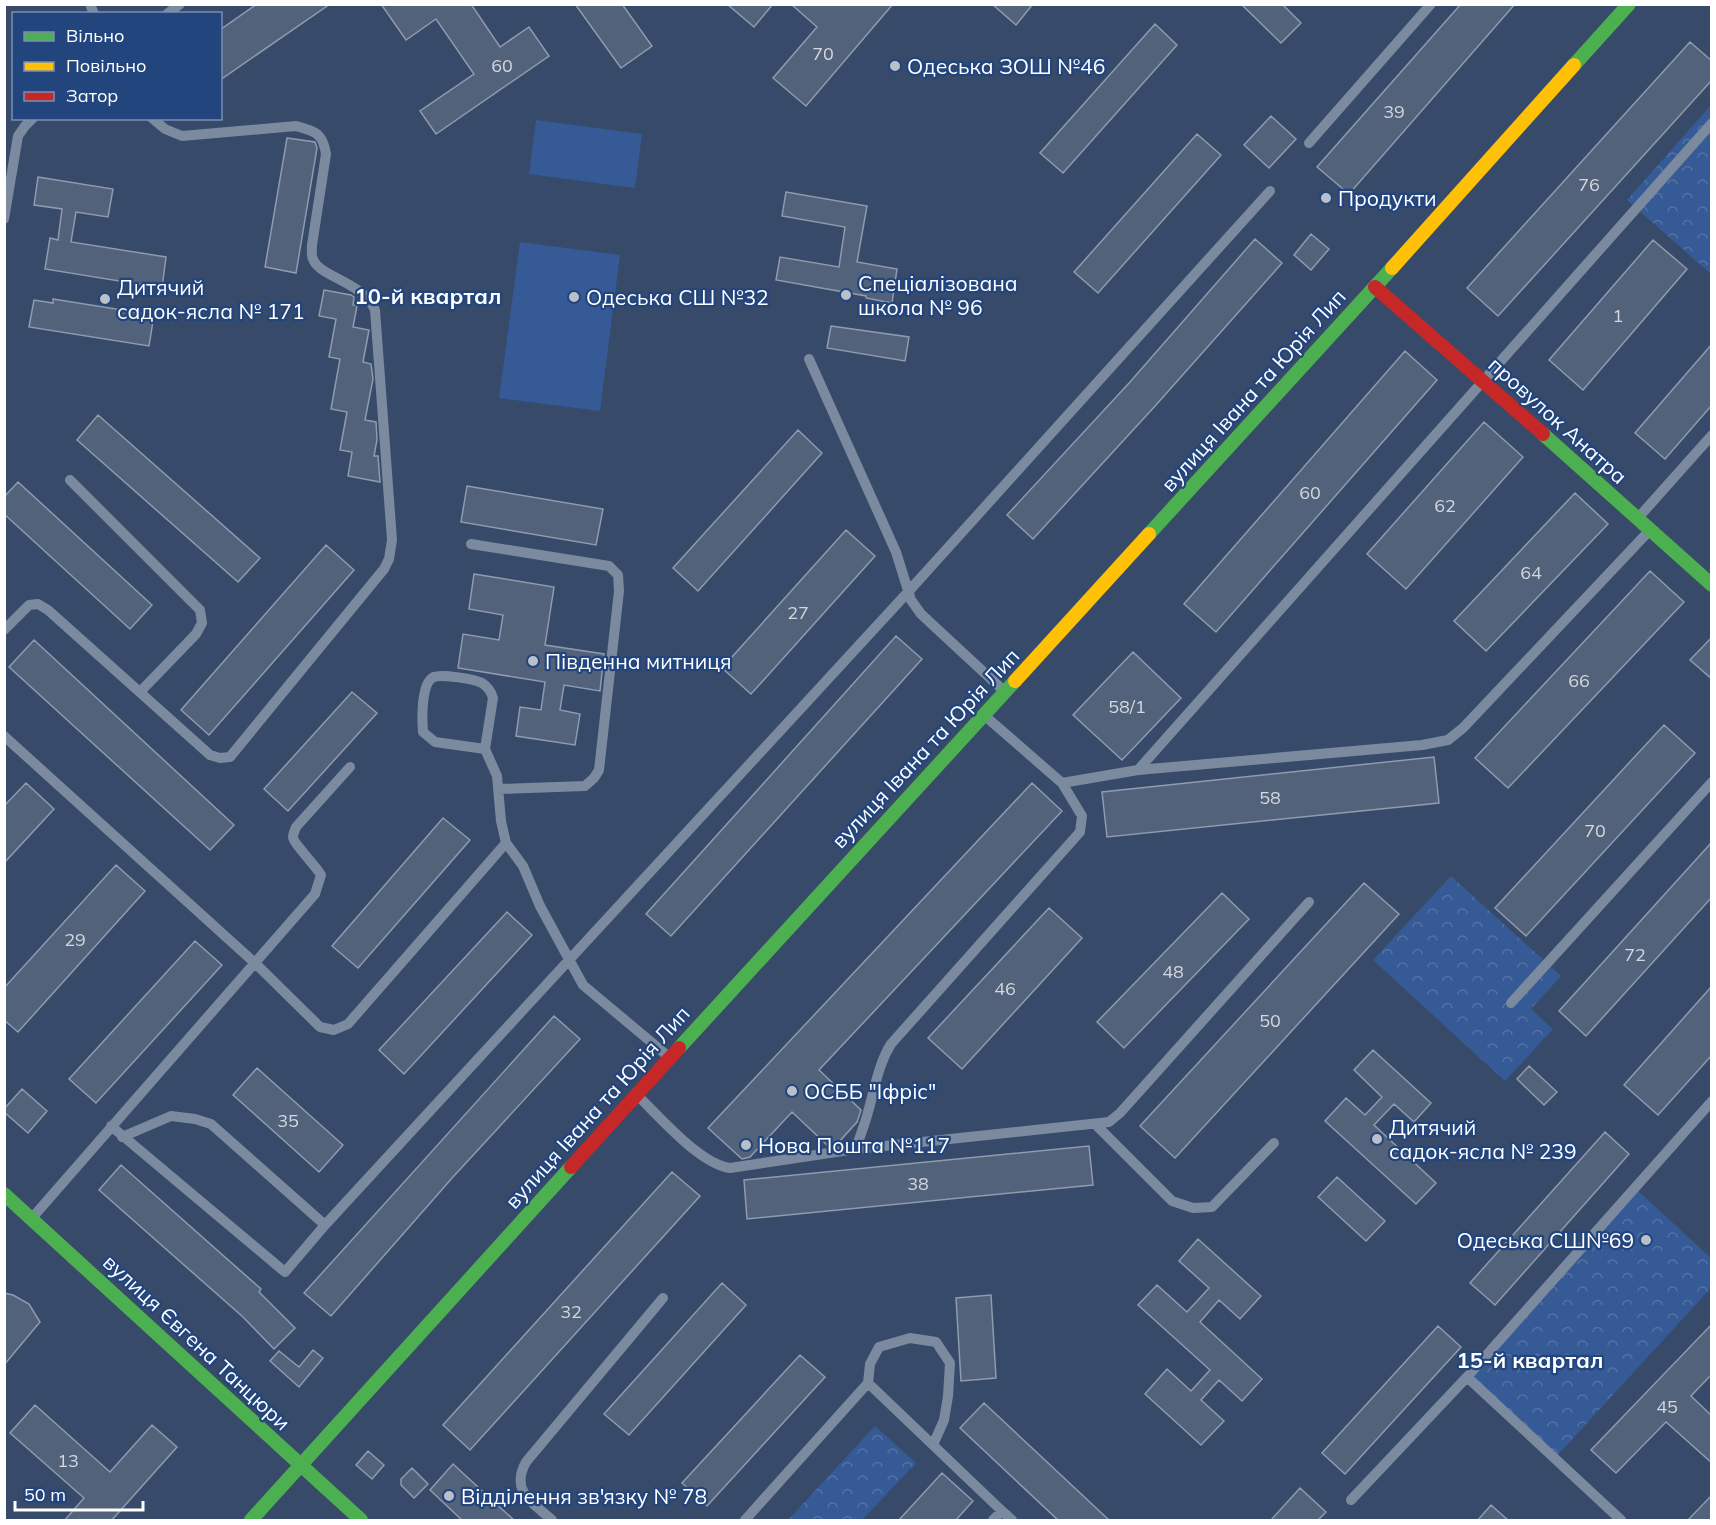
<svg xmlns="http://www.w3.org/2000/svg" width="1716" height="1525" font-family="Mulish,sans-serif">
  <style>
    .green { fill: #355a95 }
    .park { fill: url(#park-crowns) }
    .building { fill: #52627b; stroke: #8f9bae; stroke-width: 1.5 }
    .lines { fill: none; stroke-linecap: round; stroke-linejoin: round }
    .lane { stroke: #7c8a9f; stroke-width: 10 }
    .fast { stroke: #4caf50; stroke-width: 14 }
    .slow { stroke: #ffc107; stroke-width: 14 }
    .jam { stroke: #c62828; stroke-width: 14 }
    .poi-dot { fill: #b9c0ca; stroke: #22457e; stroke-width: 2 }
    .labels { text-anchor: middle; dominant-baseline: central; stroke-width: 4.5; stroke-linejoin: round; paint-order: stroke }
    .number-label { font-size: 18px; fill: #d4d8de }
    .poi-label { font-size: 21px; fill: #fff; stroke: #22457e; text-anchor: start }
    .street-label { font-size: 21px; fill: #fff; stroke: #22457e }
    .neighbourhood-label { font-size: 22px; font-weight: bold; fill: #fff; stroke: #22457e }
  </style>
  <defs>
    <pattern id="park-crowns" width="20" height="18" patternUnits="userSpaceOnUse" patternTransform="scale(1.5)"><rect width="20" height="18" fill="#355a95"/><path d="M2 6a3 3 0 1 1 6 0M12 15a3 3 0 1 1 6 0" fill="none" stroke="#5373a5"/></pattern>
  </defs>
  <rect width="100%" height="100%" fill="#374a69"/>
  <path class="green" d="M536,120L642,134L635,188L529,174Z
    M520,242L620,255L600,411L499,398Z"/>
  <path class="park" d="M1711,105V274L1627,200Z
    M1451,876L1561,976L1531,1009L1553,1029L1505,1081L1373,960Z
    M1636,1189L1711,1258V1288L1555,1458L1464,1375Z
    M875,1426L916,1463L862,1520H788Z"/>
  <path class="building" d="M257,4H330L220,80V30Z
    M381,4H471L500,47L529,27L549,56L436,134L420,111L474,74L436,19L406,40Z
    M575,4H622L652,46L621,68Z
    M727,4H773L754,27Z
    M791,4H893L806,106L773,78L817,27Z
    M992,4H1033L1016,25Z
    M1241,4H1282L1301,23L1281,43Z
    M1461,4H1515L1349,194L1317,167Z
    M1155,24L1177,45L1063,173L1040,153Z
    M1690,42L1712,61V80L1498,316L1467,288Z
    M1271,116L1296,139L1269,168L1244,145Z
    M1197,134L1221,155L1098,293L1074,272Z
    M287,138L315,142L317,148L296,273L265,267Z
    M38,177L113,189L108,217L76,212L71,242L166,257L162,288L45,269L50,238L58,240L62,209L34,205Z
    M786,192L867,206L857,262L897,269L892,303L866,298V296L776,280L780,257L839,267L845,227L782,216Z
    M1311,234L1329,249L1311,270L1294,255Z
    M1255,239L1282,263L1156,405L1033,539L1007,515L1130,382Z
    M1653,240L1687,269L1583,390L1549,360Z
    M324,290L351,295L354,297L353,305L357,306L353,327L369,330L363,362L371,364L373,379L365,420L376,422L377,440L374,456H378L380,482L348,476L352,452L340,450L347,412L331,409L340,359L329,357L336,319L319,316Z
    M53,299L154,315L149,346L29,327L34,300L53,303Z
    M831,326L909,337L905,361L827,348Z
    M1712,344V405L1665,459L1635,433Z
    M1405,351L1437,380L1216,632L1184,604Z
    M98,415L260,558L238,582L77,440Z
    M1484,422L1523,457L1406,589L1367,554Z
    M798,430L822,453L698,591L673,568Z
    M18,482L152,605L130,629L4,514V497Z
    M467,486L603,509L596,545L461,522Z
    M1575,493L1608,524L1486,651L1454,621Z
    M846,530L875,556L751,694L722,668Z
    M326,545L354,570L209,735L181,710Z
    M1650,571L1684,602L1508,788L1475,758Z
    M474,574L554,587L545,645L604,654L600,691L564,685L560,710L580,714L575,745L516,736L520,707L541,710L545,682L458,668L463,634L499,640L503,615L469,609Z
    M896,636L922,659L671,936L646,914Z
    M1712,637V679L1690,660Z
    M34,640L234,825L210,850L9,667Z
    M1133,652L1181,698L1122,760L1073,715Z
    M352,692L377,713L288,811L264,789Z
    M1664,725L1695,753L1526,936L1495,908Z
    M1434,757L1439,803L1107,837L1102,792Z
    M26,783L54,809L4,863V806Z
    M1032,783L1062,811L819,1070L861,1110L857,1122L837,1144L828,1146L792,1112L750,1157L742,1159L708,1128Z
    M443,818L470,840L358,968L332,946Z
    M1712,842V897L1586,1036L1559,1011Z
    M116,865L145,891L18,1032L4,1020V988Z
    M1364,883L1399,914L1175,1158L1140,1126Z
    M1222,893L1249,919L1124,1048L1097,1022Z
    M1049,908L1082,938L962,1069L928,1038Z
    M507,912L532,935L404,1074L379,1050Z
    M195,941L222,965L96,1103L69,1079Z
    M1712,986V1055L1658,1115L1624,1085Z
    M554,1016L580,1039L453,1177L331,1316L304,1293Z
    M1373,1050L1431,1103L1414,1122L1394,1104L1374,1125L1436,1183L1416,1204L1325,1121L1346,1098L1365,1115L1382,1097L1354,1070Z
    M1529,1066L1557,1092L1544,1105L1517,1079Z
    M257,1068L343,1145L319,1172L233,1095Z
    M22,1089L47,1111L28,1133L4,1112V1109Z
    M1605,1132L1629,1154L1495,1305L1470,1283Z
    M1089,1146L1093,1185L747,1219L744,1180Z
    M121,1165L261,1289L259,1292L295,1328L274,1349L243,1317L99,1190Z
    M672,1172L700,1196L470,1450L443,1425Z
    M1337,1177L1385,1221L1366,1241L1318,1197Z
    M1198,1239L1261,1296L1240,1319L1219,1300L1200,1322L1262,1379L1242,1401L1219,1380L1201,1400L1224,1421L1201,1445L1145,1394L1167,1369L1191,1391L1210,1370L1138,1305L1157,1285L1187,1312L1209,1288L1179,1261Z
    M722,1283L746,1305L629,1435L604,1414Z
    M4,1293L13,1295L29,1304L40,1322L4,1365Z
    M991,1295L996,1378L961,1381L956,1298Z
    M1712,1324V1374L1691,1396L1712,1416V1463L1666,1422L1616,1473L1591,1450Z
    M1438,1326L1461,1347L1345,1474L1322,1453Z
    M313,1350L323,1358L299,1387L270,1361L279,1351L299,1367Z
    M800,1355L825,1377L707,1506L682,1483Z
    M984,1403L1110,1521H1059L960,1428Z
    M35,1405L110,1472L152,1425L177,1447L111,1521H64L84,1498L10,1433Z
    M368,1451L384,1465L372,1479L356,1465Z
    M453,1464L515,1521H463L430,1490Z
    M412,1468L428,1484L414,1498L401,1485V1479Z
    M942,1473L973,1501L955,1521H898Z
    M1300,1488L1326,1512L1317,1521H1270Z
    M1712,1495V1521H1687Z
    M1491,1505L1509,1521H1477Z"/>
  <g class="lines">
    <path class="lane" d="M90,4L94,14
      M167,14L180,4
      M1309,143L1431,4
      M4,219L18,136L25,126L33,118
      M809,359L896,552L911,600L921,614L1004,691
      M70,480L200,610L202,623L196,634L140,692
      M1638,518L1712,435
      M471,544L609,566L618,575L619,591L599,770L594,778L585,786L498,789
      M4,630L29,605L38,604L48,610L210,755L220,758L230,757L384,569L389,559L392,540L375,310C362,281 319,277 313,259C311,256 312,249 312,245L326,154C323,133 315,131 296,126L182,136L165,129L152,118
      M4,736L255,963L320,1027L334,1030L348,1024L506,843
      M485,749L493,698C491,691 488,687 482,683C474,679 439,673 432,678C421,686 422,720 423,732L435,742L485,749L497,776L501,821L506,843L523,866L540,906L583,985L669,1057
      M1138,770L1712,123
      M1062,783L1138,770L1422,745L1448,740L1463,728L1650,530
      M1511,1003L1712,782
      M638,1096C661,1118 700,1164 730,1168L856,1149L1109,1122L1120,1113L1309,902
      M1095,1124L1172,1201L1193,1208L1212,1207L1274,1143
      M111,1126L285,1272L325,1225L908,592L1270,191
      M122,1137L171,1116L195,1119L211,1124L325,1225
      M856,1149C860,1136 865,1124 868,1112C875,1088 878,1065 891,1044L1080,832L1082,816L1062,783L985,716
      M32,1218L315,894L321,875C316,866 293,843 293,837C293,834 295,830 296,827L350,767
      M1467,1377L1621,1520
      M933,1445L944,1420L948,1396L950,1363L936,1342L910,1338L879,1347L870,1364L868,1383L1002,1511L1012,1520
      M1351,1500L1467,1377L1712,1101
      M552,1520C532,1502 510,1491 526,1462L663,1298
      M745,1520L868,1383
      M993,1520L1002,1511"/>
    <path class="fast" d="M1574,65L1629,4
      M1543,434L1712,585
      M1149,534L1392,268
      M679,1048L1015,681
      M4,1194L361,1520
      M251,1520L571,1167"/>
    <path class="slow" d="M1392,268L1574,65
      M1015,681L1149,534"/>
    <path class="jam" d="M1375,287L1543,434
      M571,1167L679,1048"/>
  </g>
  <g class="poi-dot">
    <circle cx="895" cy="66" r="6"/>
    <circle cx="1326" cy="198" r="6"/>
    <circle cx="846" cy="295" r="6"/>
    <circle cx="574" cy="297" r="6"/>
    <circle cx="105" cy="299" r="6"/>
    <circle cx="533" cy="661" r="6"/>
    <circle cx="792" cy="1091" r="6"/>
    <circle cx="1377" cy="1139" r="6"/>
    <circle cx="746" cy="1145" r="6"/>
    <circle cx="1646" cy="1240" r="6"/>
    <circle cx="449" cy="1496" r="6"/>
  </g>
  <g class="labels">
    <g class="number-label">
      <text x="823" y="53">70</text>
      <text x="502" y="65">60</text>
      <text x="1394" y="111">39</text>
      <text x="1589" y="184">76</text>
      <text x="1618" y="315">1</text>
      <text x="1310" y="492">60</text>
      <text x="1445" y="505">62</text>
      <text x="1531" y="572">64</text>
      <text x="798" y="612">27</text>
      <text x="1579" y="680">66</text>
      <text x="1127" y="706">58/1</text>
      <text x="1270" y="797">58</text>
      <text x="1595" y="830">70</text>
      <text x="75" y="939">29</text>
      <text x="1635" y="954">72</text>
      <text x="1173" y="971">48</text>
      <text x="1005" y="988">46</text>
      <text x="1270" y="1020">50</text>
      <text x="288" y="1120">35</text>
      <text x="918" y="1183">38</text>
      <text x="571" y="1311">32</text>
      <text x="1667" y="1406">45</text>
      <text x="68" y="1460">13</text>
    </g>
    <g class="poi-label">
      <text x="907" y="66">Одеська ЗОШ №46</text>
      <text x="1338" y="198">Продукти</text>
      <text x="858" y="283">Спеціалізована<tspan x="858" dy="24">школа № 96</tspan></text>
      <text x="117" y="287">Дитячий<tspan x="117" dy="24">садок-ясла № 171</tspan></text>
      <text x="586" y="297">Одеська СШ №32</text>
      <text x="545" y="661">Південна митниця</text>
      <text x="804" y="1091">ОСББ "Іфріс"</text>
      <text x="1389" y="1127">Дитячий<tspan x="1389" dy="24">садок-ясла № 239</tspan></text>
      <text x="758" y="1145">Нова Пошта №117</text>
      <text x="1634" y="1240" text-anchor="end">Одеська СШ№69</text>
      <text x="461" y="1496">Відділення зв'язку № 78</text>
    </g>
    <g class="street-label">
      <text transform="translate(1253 390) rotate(-48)">вулиця Івана та Юрія Лип</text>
      <text transform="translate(1558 420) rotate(42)">провулок Анатра</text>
      <text transform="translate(925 748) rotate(-47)">вулиця Івана та Юрія Лип</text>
      <text transform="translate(597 1107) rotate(-48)">вулиця Івана та Юрія Лип</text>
      <text transform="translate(197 1342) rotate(43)">вулиця Євгена Танцюри</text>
    </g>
    <g class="neighbourhood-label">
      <text x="428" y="296">10-й квартал</text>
      <text x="1530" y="1360">15-й квартал</text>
    </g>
  </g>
  <rect width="1716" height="1525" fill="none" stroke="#ffffff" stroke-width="12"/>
  <rect x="12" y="12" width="210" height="108" fill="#22457e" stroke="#7a8fb2" stroke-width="1.5"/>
  <rect x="24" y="32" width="30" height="9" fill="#4caf50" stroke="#7a8fb2" stroke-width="1.5"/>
  <text x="66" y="42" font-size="18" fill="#ffffff">Вільно</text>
  <rect x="24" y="62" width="30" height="9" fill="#ffc107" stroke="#7a8fb2" stroke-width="1.5"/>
  <text x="66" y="72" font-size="18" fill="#ffffff">Повільно</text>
  <rect x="24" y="92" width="30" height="9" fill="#c62828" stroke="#7a8fb2" stroke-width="1.5"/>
  <text x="66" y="102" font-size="18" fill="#ffffff">Затор</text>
  <path d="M15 1501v9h128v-9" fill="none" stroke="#ffffff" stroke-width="3"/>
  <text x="24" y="1501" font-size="18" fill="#ffffff" stroke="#22457e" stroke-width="4.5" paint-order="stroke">50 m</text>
</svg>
